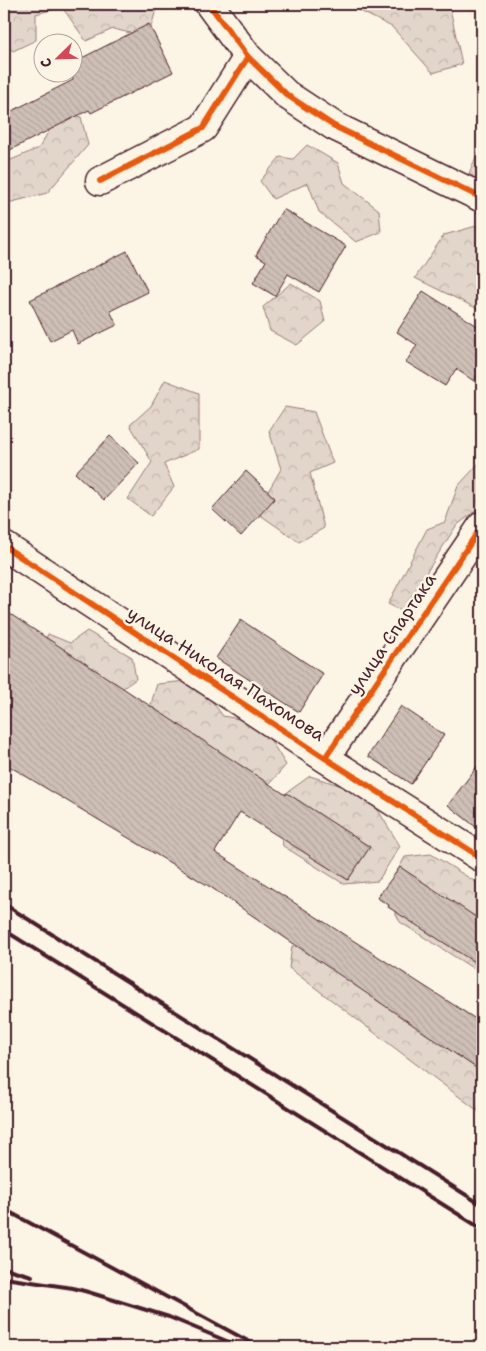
<svg xmlns="http://www.w3.org/2000/svg" width="486" height="1351" font-family="'Shantell Sans',sans-serif">
  <style>
    .forest { fill: url(#forest-crowns); stroke: #967a7a }
    .building { fill: url(#building-back-hatch); stroke: #4a1f2b }
    .lines { fill: none; stroke-linecap: round; stroke-linejoin: round }
    .minor-casing { stroke: #4a1f2b; stroke-width: 31 }
    .minor { stroke: #fcf5e5; stroke-width: 28 }
    .rail { stroke: #4a1f2b; stroke-width: 4 }
    .cycleway-casing { stroke: #fcf5e5; stroke-width: 9 }
    .cycleway { stroke: #e8590c; stroke-width: 6 }
    .labels { text-anchor: middle; dominant-baseline: central; stroke-width: 5; stroke-linejoin: round; paint-order: stroke }
    .street-label { font-size: 18px; fill: #4a1f2b; stroke: #fcf5e5 }
  </style>
  <defs>
    <pattern id="forest-crowns" width="20" height="18" patternUnits="userSpaceOnUse" patternTransform="scale(1.25)"><rect width="20" height="18" fill="#e2d5ca"/><path d="M2 6a3 3 0 1 1 6 0M12 15a3 3 0 1 1 6 0" fill="none" stroke="#c3b6ae"/></pattern>
    <pattern id="building-back-hatch" width="6" height="6" patternUnits="userSpaceOnUse" patternTransform="scale(1.25)"><rect width="6" height="6" fill="#cfc0b7"/><path d="M-1 5l2 2M0 0l6 6M5-1l2 2" fill="none" stroke="#b3a59e"/></pattern>
  </defs>
  <rect width="100%" height="100%" fill="#fcf5e5"/>
  <filter id="ink" filterUnits="userSpaceOnUse"><feTurbulence type="fractalNoise" baseFrequency=".02" numOctaves="2"/><feDisplacementMap in="SourceGraphic" scale="10" xChannelSelector="R" yChannelSelector="G"/><feConvolveMatrix kernelMatrix="1 2 1 2 8 2 1 2 1" color-interpolation-filters="sRGB"/></filter>
  <g filter="url(#ink)">
    <path class="forest" d="M13,4H146L156,10L148,37L113,29L86,41L62,7L36,14V40L13,51L4,44V11Z
      M346,4H449L462,64L433,73L392,27Z
      M61,110L81,117L88,145L47,193L4,204V163L39,148Z
      M307,145L338,163L344,183L379,210L381,232L356,242L319,212L308,183L273,199L260,181L280,157L293,159Z
      M480,147L482,148V181L468,176Z
      M480,225L482,227V311L415,278L444,235Z
      M291,283L320,301L325,322L297,345L270,331L263,307Z
      M165,380L199,393V449L164,464L174,487L151,516L128,499L152,462L130,425L151,406Z
      M285,407L314,412L333,463L310,473L324,528L299,542L256,512L281,469L269,431Z
      M482,460V506L456,526L402,611L388,604L427,529L445,522L458,486Z
      M87,631L132,657L136,679L89,712L31,673L48,634L70,643Z
      M196,680L223,716L260,723L286,765L262,792L140,740L157,684Z
      M310,776L368,794L400,846L378,881L344,884L283,846L275,801Z
      M431,854L482,886V974L400,922L385,893L405,857Z
      M292,946L317,947L482,1056V1114L289,968Z"/>
    <path class="building" d="M149,24L173,72L91,113L89,110L4,153V115L73,80L72,63Z
      M283,209L346,246L319,292L288,274L275,296L253,283L266,261L256,255Z
      M127,251L148,292L110,311L117,325L78,344L72,330L50,341L30,300Z
      M423,291L482,329V368L474,381L456,369L445,386L406,362L417,345L397,332Z
      M110,436L139,463L104,500L75,473Z
      M246,471L275,498L241,536L212,509Z
      M4,610L286,795L287,793L370,847L348,880L240,812L215,852L482,1023V1072L212,888L4,763Z
      M241,620L323,674L299,712L216,658Z
      M401,706L444,735L411,784L368,756Z
      M482,760V832L448,805Z
      M400,867L482,921V967L388,907L389,905L377,898Z"/>
    <g class="lines">
      <g class="minor-casing">
        <path id="minor" d="M209,4L248,57L287,95L334,126L482,198
          M100,181L203,128L248,57
          M4,546L325,758L482,858
          M325,758L482,526"/>
      </g>
      <use href="#minor" class="minor"/>
      <path class="rail" d="M4,904L482,1205
        M4,930L482,1229
        M4,1209L259,1347
        M4,1268L32,1276
        M4,1278L73,1288L88,1292L169,1317L241,1347"/>
      <g class="cycleway-casing">
        <path id="cycleway" d="M209,4L248,57L287,95L334,126L482,198
          M100,181L203,128L248,57
          M4,546L325,758L482,858
          M325,758L482,526"/>
      </g>
      <use href="#cycleway" class="cycleway"/>
    </g>
  </g>
  <g class="labels">
    <g class="street-label">
      <text transform="translate(392 634) rotate(-56)">улица Спартака</text>
      <text transform="translate(226 674) rotate(33)">улица Николая Пахомова</text>
    </g>
  </g>
  <rect width="486" height="1351" fill="none" stroke="#fcf5e5" stroke-width="20"/>
  <rect x="10" y="10" width="466" height="1331" fill="none" stroke="#4a1f2b" stroke-width="2" filter="url(#ink)"/>
  <g transform="translate(58 58) rotate(247)"><circle r="24" fill="#fcf5e5" stroke="#b59f9b"/>
  <path d="M0-4L9 19L0 12L-9 19Z" fill="#d1495b"/>
  <text y="-8" font-size="14" font-weight="bold" text-anchor="middle" fill="#4a1f2b">С</text>
  </g>
</svg>
